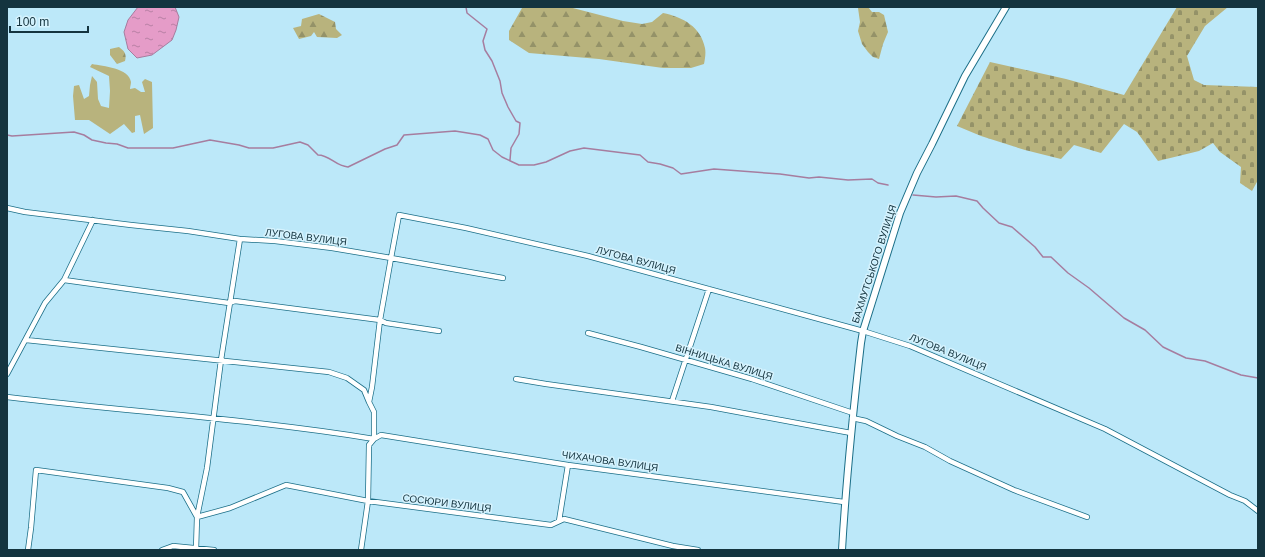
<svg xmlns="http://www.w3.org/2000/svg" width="1265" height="557" font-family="Arial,sans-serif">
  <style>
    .grass { fill: #b8b37d }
    .forest { fill: url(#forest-firs) }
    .cemetery { fill: url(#cemetery-stones) }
    .water { fill: url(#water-ripples); stroke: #a67d9f }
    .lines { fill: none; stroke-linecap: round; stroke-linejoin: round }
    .stream { stroke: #a67d9f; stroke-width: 1.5 }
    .minor-casing { stroke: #1c6f88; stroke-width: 6 }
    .secondary-casing { stroke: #1c6f88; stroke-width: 8 }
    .minor { stroke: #fff; stroke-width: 4.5 }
    .secondary { stroke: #fff; stroke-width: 6 }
    .labels { text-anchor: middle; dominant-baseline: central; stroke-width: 3; stroke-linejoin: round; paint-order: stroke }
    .street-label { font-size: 10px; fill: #14343f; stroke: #d6f3fe }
  </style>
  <defs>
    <pattern id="forest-firs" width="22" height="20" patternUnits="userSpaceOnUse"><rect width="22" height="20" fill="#b8b37d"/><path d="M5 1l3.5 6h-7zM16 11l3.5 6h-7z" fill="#949268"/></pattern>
    <pattern id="cemetery-stones" width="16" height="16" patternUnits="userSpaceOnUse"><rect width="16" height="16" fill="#b8b37d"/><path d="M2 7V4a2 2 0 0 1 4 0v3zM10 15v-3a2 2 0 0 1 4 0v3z" fill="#949268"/></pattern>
    <pattern id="water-ripples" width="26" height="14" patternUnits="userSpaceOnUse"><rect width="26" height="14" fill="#e59cc8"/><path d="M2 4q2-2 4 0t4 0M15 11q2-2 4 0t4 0" fill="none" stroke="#b880a4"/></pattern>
  </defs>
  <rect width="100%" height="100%" fill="#bce8f9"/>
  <path class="grass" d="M92,64C103,66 129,68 131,82C131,84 130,87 130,89L135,88L141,92H145L142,82L145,79L152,82L153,128L144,134L140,115L135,116V132L132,133L124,124L110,134L89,120H75L73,96L74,86L79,85L84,99L89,96L90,85L92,76L97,82L98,99L101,106L109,108L110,91L109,76L90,67Z"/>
  <path class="forest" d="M535,7H569L623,21L642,24L652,22L663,13C683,17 701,27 705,48C706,53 705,59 704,64L691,68H663L599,59L529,53L509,40V31L522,8Z
    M854,7H868L872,12H879L884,15L888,32L883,44L879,59L873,57L868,52L862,44L858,31L860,22L858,8Z
    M319,14L335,22L336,29L342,35L337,38L317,37L314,32L311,36L299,39L293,28L301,26L302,19Z
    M119,47C124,51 127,53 125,61L117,64L110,55V49Z"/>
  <path class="cemetery" d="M1177,7H1228L1205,26L1187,56L1194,80L1204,85L1258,87V180L1252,191L1240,183L1241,167L1220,152L1213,143L1199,151L1158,161L1137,132L1124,124L1101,153L1074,145L1061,159L1025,150L981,136L957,126L990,62L1066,79L1124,95Z"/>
  <path class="water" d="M138,7H175L179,17L176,30L172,40L152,55L137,58L128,49L124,32L128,20Z"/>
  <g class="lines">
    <path class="stream" d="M466,7L467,13L487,29L483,41L485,50L492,61L500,81L502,93L508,107L516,121L520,123L519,134L511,148L510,160
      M7,135L12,136L74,132L84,135L92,140L106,143L117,144L128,148H173L210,140L239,145L249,148H273L300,142L308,145L318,155C330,155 335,166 348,167L385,149L397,145L404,135L455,131L480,135L488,139L493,150L502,157L519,165H534L546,162L570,151L584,148L640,155L648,162L660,164L673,168L681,174L714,169L780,174L809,178L819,177L848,180L872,179L878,183L888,185
      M913,195L936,197L956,196L977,201L983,208L999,223L1012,227L1035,247L1043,257H1051L1068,273L1089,288L1124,318L1145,330L1163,347L1186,358L1205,361L1241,375L1258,378"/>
    <g class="minor-casing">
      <path id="minor" d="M7,208L25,212L131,225L188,231L240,239L275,241L332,248L391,258L399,215L466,228L588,256L863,331L910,346L1105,429L1230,495L1245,501L1258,511
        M64,280L229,303L235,301L380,320L386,323L439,331
        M588,333L641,347L752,379L853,413
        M26,340L329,372L347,378L364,390L369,402
        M7,374L45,303L64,280L93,220
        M516,379L546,384L711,407L851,433
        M7,397C129,412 252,419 374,439L381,435L568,465L844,502
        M672,401L709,289
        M852,418L866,421L897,436L925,447L950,461L1014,490L1087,517
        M559,521L568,465
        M28,550L31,528L36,470L168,488L183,492L197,517L230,508L286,485L368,501L551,525L564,519L673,546L698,550
        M162,550L173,546L214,550
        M196,550L197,517L207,468L221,360L240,239
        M361,550L368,501L369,445L374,439V412L369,402L372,387L380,320L391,258L503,278"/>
    </g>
    <g class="secondary-casing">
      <path id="secondary" d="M842,550C846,481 853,412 861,343L863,331L900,213L917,173L932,144L965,76L1006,7"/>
    </g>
    <use href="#minor" class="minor"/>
    <use href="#secondary" class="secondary"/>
  </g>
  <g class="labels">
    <g class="street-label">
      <text transform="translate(306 237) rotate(7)">ЛУГОВА ВУЛИЦЯ</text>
      <text transform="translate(636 260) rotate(15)">ЛУГОВА ВУЛИЦЯ</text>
      <text transform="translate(874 264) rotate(-72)">БАХМУТСЬКОГО ВУЛИЦЯ</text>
      <text transform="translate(948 352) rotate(22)">ЛУГОВА ВУЛИЦЯ</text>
      <text transform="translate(724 362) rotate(17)">ВІННИЦЬКА ВУЛИЦЯ</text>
      <text transform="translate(610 461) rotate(8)">ЧИХАЧОВА ВУЛИЦЯ</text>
      <text transform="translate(447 503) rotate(7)">СОСЮРИ ВУЛИЦЯ</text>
    </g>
  </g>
  <rect width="1265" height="557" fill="none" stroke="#14343f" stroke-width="16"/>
  <path d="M10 26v6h78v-6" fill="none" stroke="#14343f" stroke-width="2"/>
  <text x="16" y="26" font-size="12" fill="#14343f" stroke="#d6f3fe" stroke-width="3" paint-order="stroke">100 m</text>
</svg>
